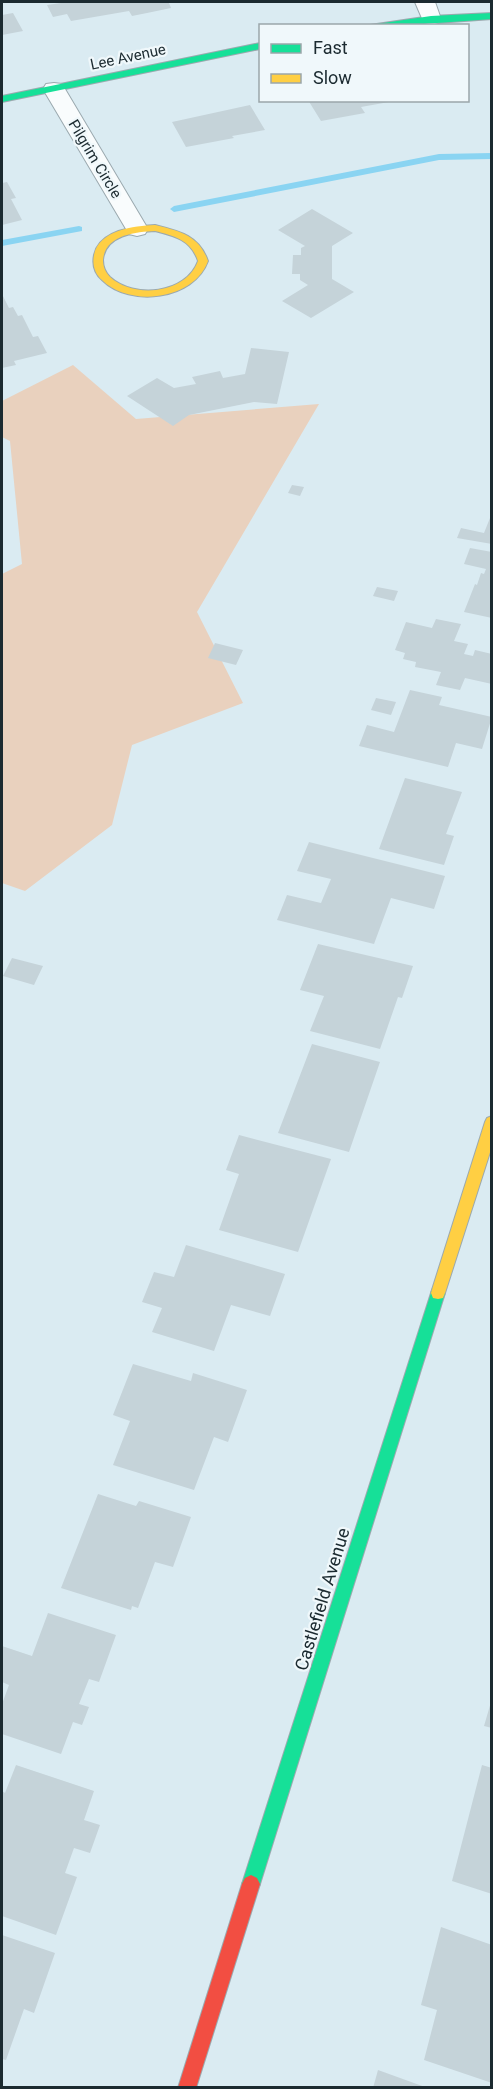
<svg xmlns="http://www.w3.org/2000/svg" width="493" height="2089" font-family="Roboto,sans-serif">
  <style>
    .green { fill: #e9d1be }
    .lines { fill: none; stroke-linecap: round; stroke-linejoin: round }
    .stream { fill: #8ad4f2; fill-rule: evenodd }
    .building { fill: #c5d3d9 }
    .street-casing { stroke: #9ba9af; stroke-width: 2 }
    .fast-casing { stroke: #9ba9af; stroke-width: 2 }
    .slow-casing { stroke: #9ba9af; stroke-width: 2 }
    .jam-casing { stroke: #9ba9af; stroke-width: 2 }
    .street { fill: #f9fcfd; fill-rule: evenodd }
    .fast { fill: #16e098; fill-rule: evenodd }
    .slow { fill: #ffcf43; fill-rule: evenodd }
    .jam { fill: #f24e42; fill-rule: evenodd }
    .labels { text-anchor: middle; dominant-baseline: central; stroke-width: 4.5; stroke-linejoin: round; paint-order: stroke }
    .far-street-label { font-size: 15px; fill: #1b2a30; stroke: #f0f8fb }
    .street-label { font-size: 18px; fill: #1b2a30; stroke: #f0f8fb }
  </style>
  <rect width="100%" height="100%" fill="#daebf2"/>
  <path class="green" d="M73,365L136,419L319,404L197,612L243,703L132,745L112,825L25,891L2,883V574L22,564L10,441L2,437V401Z"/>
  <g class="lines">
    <path class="stream" d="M492,153V159L439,160L174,212L170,209L174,206L439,154Z
      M79,226L82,227V231L2,246V240Z"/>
  </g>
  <path class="building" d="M68,2H172L173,3H169L171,8L147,13L132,16L129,11L71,21L67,14L53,17L47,5Z
    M13,13L23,31L2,35V15Z
    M308,100H389V102L361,107L365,113L321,121Z
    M250,105L265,130L232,136L234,138L186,147L172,122Z
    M7,182L16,198L11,199L22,220L2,225V183Z
    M312,209L353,233L332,246V279L354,292L311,318L282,301L308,285L300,280V274H292L293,255H301V248L305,246L278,230Z
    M2,294L9,308L13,307L18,316L22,315L33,337L38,336L47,353L14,361L16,365L2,368Z
    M251,348L289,352L277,404L254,402L189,415L173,426L127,396L157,378L174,388L196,384L192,377L220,371L223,378L245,374Z
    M292,485L304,487L300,496L288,493Z
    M492,513V544L457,538L461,528L484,533Z
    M470,548L492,552V618L464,612L475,584L477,585L481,573L484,574L486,569L464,564Z
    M377,587L398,591L394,601L373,596Z
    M436,619L461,624L454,641L468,644L464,654L473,656L475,650L492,654V684L465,678L460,690L436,685L441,672L415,667L416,662L403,659L405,653L395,650L406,622L432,628Z
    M215,643L243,650L236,665L208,658Z
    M410,690L442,697L439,705L492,717L482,749L456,743L448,767L359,746L367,725L394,732Z
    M376,698L396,702L391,715L371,710Z
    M405,778L462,792L446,834L454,836L444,865L379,849Z
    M309,842L445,876L434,909L391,898L374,944L277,920L287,895L321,903L331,879L297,871Z
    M318,944L413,966L402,998L398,997L380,1049L310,1031L324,996L300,990Z
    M12,958L43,966L34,985L3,976Z
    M312,1044L380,1062L349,1152L278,1133Z
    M239,1135L331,1159L298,1252L219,1230L239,1174L226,1170Z
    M186,1245L285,1274L270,1316L231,1305L214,1351L152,1332L162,1308L142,1302L154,1272L174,1277Z
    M133,1364L191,1381L193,1373L247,1390L228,1442L214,1437L194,1490L113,1465L130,1421L113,1415Z
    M98,1494L136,1506L139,1501L191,1517L173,1567L155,1562L138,1608L132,1606L131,1610L61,1588Z
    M48,1613L116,1635L99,1682L89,1679L79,1704L89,1707L82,1725L73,1722L61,1754L2,1734V1704L9,1685L2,1682V1646L32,1656Z
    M491,1702L492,1703V1728L484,1726Z
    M16,1765L94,1791L84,1820L100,1825L90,1853L74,1848L65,1873L77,1877L56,1935L2,1916V1791L5,1793Z
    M482,1765L492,1768V1894L452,1881Z
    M441,1927L492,1945V2083L424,2060L437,2010L421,2005Z
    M2,1935L55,1953L34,2013L24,2009L6,2060L2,2059Z
    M378,2070L425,2087V2088H373Z"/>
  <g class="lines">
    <g class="street-casing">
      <path id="street" d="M415,2H435L441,19L438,23L431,25L424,23Z
        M54,83L62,84L65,89L148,229L145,234L137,236L129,234L126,229L43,89L46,84Z"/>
    </g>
    <g class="fast-casing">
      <path id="fast" d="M492,13V19L396,26H363L431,16Z
        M260,43V49L2,102V96Z
        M438,1287L443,1288L445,1293L260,1884L257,1890L251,1893L245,1890L242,1884L431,1293L433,1288Z"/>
    </g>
    <g class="slow-casing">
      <path id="slow" d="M155,225C179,231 199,235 208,261C194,300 130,308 102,280C95,274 92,265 94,255C99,230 134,226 155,225ZM155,231C175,236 191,240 198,261C186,294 134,299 110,277C105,272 103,266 103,260C105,235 135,232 155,231Z
        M492,1116V1146L445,1293L443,1298L438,1299L433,1298L431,1293L485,1122L487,1118Z"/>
    </g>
    <g class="jam-casing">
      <path id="jam" d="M251,1875L257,1878L260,1884L196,2088H178L242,1884L245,1878Z"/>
    </g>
    <use href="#street" class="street"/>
    <use href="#fast" class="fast"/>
    <use href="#slow" class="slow"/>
    <use href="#jam" class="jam"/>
  </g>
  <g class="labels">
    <g class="far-street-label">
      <text transform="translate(128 57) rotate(-12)">Lee Avenue</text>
      <text transform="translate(95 159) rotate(59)">Pilgrim Circle</text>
    </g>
    <g class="street-label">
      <text transform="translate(322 1599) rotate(-73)">Castlefield Avenue</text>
    </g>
  </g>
  <rect width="493" height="2089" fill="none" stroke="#1b2a30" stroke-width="6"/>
  <rect x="259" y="24" width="210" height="78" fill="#f0f8fb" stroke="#9ba6aa" stroke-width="1.5"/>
  <rect x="271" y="44" width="30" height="9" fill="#16e098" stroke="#9ba6aa" stroke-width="1.5"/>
  <text x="313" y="54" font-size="18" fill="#1b2a30">Fast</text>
  <rect x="271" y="74" width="30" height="9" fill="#ffcf43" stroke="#9ba6aa" stroke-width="1.5"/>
  <text x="313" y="84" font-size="18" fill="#1b2a30">Slow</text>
</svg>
